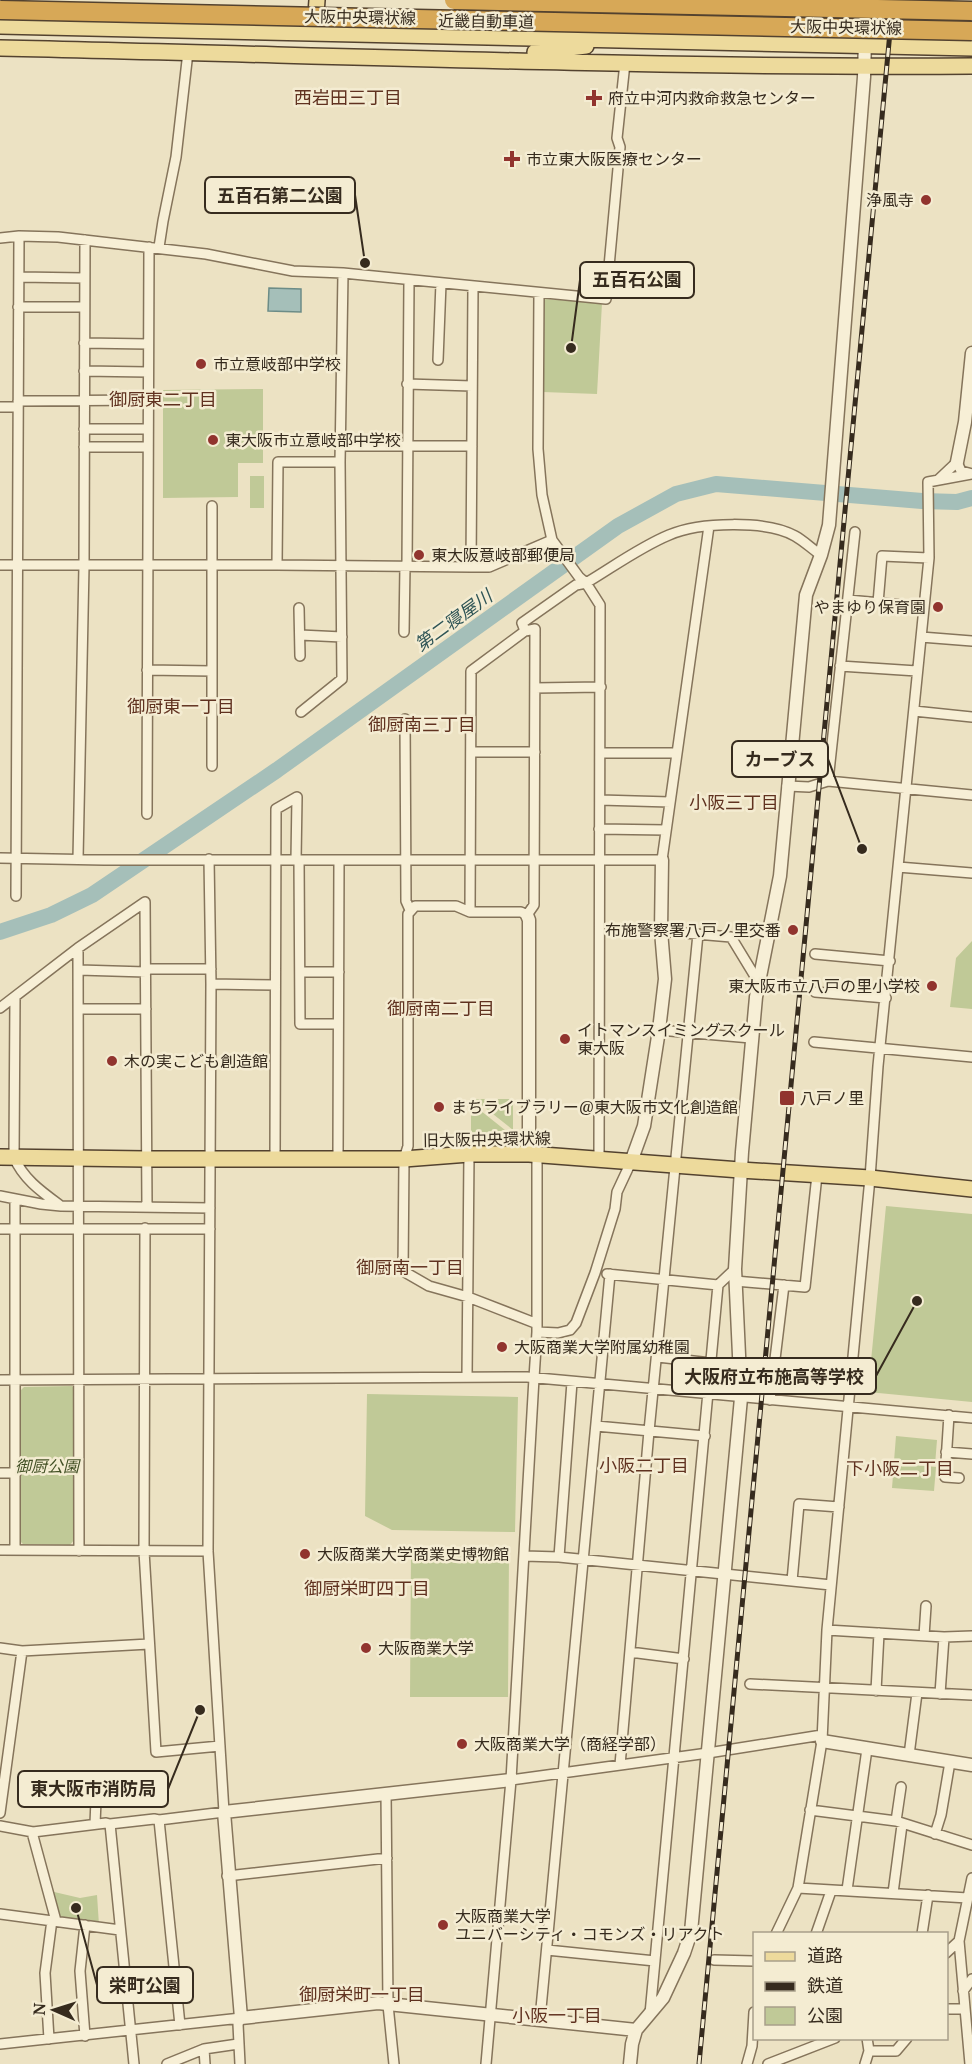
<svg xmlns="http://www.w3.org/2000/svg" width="972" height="2064" font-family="'Noto Serif','Noto Sans JP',serif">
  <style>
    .green { fill: #c0c997 }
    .water { fill: #a5bfb9; stroke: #6c8c87; stroke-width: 1.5 }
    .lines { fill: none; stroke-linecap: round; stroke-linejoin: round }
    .river { stroke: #a5bfb9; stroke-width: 16 }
    .minor-casing { stroke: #85745b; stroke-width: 12 }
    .tertiary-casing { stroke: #85745b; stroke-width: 15 }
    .primary-casing { stroke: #53422f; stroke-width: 18 }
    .minor { stroke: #f7efd6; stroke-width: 9 }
    .tertiary { stroke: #f7efd6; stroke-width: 12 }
    .primary { stroke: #edda9c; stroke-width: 15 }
    .rail-casing { stroke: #362b1e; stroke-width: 5 }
    .rail { stroke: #f4ecd2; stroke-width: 3; stroke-dasharray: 9; stroke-linecap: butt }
    .motorway-bridge-casing { stroke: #53422f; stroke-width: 21; stroke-linecap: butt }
    .motorway-bridge { stroke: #d7a857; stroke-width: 18 }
    .poi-dot { fill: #91342e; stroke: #f4ecd2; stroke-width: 2 }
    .labels { text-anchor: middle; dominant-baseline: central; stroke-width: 5; stroke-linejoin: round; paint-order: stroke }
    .street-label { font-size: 16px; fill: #362b1e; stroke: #f4ecd2 }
    .poi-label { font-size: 16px; fill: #362b1e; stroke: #f4ecd2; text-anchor: start }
    .park-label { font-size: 16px; font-style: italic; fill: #435126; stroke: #f4ecd2 }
    .neighbourhood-label { font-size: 18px; fill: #603220; stroke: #f4ecd2 }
    .water-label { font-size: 18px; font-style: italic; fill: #2e5455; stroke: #f4ecd2 }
    .leader { fill: none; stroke: #362b1e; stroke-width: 2 }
    .callout-dot { fill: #362b1e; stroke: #f4ecd2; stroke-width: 2 }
    .callout { fill: #f4ecd2; stroke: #362b1e; stroke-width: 2 }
    .callout-label { font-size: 18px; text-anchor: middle; font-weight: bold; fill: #362b1e }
  </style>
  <rect width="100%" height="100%" fill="#ece2c3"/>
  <path class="green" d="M545,299L602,303L597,394L543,392L542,302Z
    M263,389V463H238V497L163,498V390Z
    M250,476H264V508H250Z
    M972,941V1009L950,1007L956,958Z
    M474,1099H513V1130Z
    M471,1103L510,1134H471Z
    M886,1206L972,1214V1402L868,1392Z
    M72,1386L75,1389L74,1540L70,1545L23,1544L20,1541V1391L24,1387Z
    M367,1394L518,1397L515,1532L392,1530L365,1516Z
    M896,1436L937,1440L935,1465L894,1461Z
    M894,1463L936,1467L934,1491L892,1488Z
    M411,1551L509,1552L508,1697H410Z
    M50,1891L80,1898L97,1895L99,1925L57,1919Z"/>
  <path class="water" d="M269,288L301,289V312L268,311Z"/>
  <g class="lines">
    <path class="river" d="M0,932L51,915L92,895L277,770L618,526L676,494L716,484L922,501L957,502L972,498"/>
    <g class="minor-casing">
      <path id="minor" d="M0,238L19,236L58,237L206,254L293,271L343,273L606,299L620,147L617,138L625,63
        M159,247L163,221L176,157L188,52
        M19,277L84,278
        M539,293L538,449L542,495L552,540L579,577L586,583L600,605L599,1159
        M18,307H84
        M84,343L148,344
        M438,360L441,283
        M84,371L148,372
        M407,384L472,386
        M18,401L148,400
        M0,407H18
        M84,429H148
        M341,446H472
        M84,447H148
        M939,479L957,462L961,471L972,474
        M212,506V766
        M0,565H277L471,567L473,287
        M277,565L278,462H340
        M407,566L409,280
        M471,567H489L552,540
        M848,600L924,607
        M878,603L882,556L929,558
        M299,608L300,656
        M525,631L535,629L534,905L527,915L521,912H470L456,906H415L408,914V1146L404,1159L403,1271L429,1286L468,1297L535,1323
        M404,632L405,566
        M300,635L342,637
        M921,637L972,641
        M840,666L917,671
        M147,670L212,671
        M535,688L601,687
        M914,711L972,717
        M301,712L342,679L340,462L343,273
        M405,719L406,901L410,910
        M471,752H535
        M601,753H677
        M828,781L855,532
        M787,786L809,787L828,781L972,795
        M600,800L670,802
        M147,814L149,247
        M599,829L666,830
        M0,858L104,860H662L709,526
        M78,859L84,566L85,240
        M299,860L300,1024H338
        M898,867L972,873
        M16,896L19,236
        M470,912L471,671L525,631L522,623L576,585L586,583C613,567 640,547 669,535C699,522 767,520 795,536C804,541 812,549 821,555
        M661,931L731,937L759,983
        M78,948L79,1551
        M815,954L890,961
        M146,969H211
        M79,970L146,972
        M300,972H339
        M211,984L275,985
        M815,992L886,998
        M15,997L14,1157C23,1179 42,1192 61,1206
        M0,1008L78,948L145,902L147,1207
        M79,1009H146
        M659,1030L751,1038
        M814,1042L972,1057
        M275,1157L276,809L297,797L296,860
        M338,1158L339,860
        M0,1196L41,1204L61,1206L210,1208
        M145,1228L144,1551L156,1752L220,1746
        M0,1229H210
        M607,1274L718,1285
        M735,1281L805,1287L817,1175
        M537,1332L558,1333L570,1330L576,1323L595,1273L615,1209L617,1192L631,1162
        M658,1357L711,1363
        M467,1377L469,1154
        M0,1380L527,1377L972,1418
        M770,1400L784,1285
        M949,1415L945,1477L959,1478
        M596,1426L705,1436
        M946,1452L972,1454
        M0,1473H16
        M0,1550L208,1551
        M15,1550V1199
        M524,1556L559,1557L831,1585
        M559,1557L572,1382
        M792,1581L799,1504L839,1507
        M827,1630L944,1637L972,1636
        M924,1636L926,1606
        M0,1648L22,1651L149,1644
        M630,1652L684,1659
        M750,1684L972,1695
        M876,1691L879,1633
        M940,1694L944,1637
        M909,1755L917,1693
        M620,1765L649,1431L698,934
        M511,1780L708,1753L822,1735
        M386,1793L388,2005L394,2064
        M810,1810L896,1821L972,1845
        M0,1813L22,1651
        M159,1820L180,2025
        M896,1821L901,1787
        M95,1824L96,1800
        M110,1824L134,2064
        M0,1826L33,1832L106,1823L110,1824L154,1819L159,1820L224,1812L208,1551L211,984L209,859
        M33,1832V1836L56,1921
        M935,1834L941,1815L950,1762
        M227,1876L387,1858
        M798,1888L968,1898L972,1895
        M847,1890L867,1749
        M893,1893L902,1825
        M0,1914L120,1930
        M85,1925L80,1971L85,2036
        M776,1934L798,1888L822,1741L827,1630L870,1178L878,1066L929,558L928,482L972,474
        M816,1934L831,1891
        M922,1934L928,1895
        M547,1950L655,1961
        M946,1953L959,1941
        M714,1960L754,1961
        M963,1991L972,1979
        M946,2009H965
        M650,2014L718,1285L735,1269
        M540,2019L610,1274
        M49,2039L45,1973L52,1920
        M0,2044L241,2018L238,2024L240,2064
        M204,2049L205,2064
        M869,2051H896L907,2038
        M167,2064L204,2049L238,2044
        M486,2064L511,1780L534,1378L537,1332V1154
        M747,2064L752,2046L754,2012
        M768,2064L835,2038
        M865,2064L869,2051L867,2038
        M970,2064L959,1941L972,1878"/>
    </g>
    <g class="tertiary-casing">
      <path id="tertiary" d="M957,462L965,422L972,353
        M527,915L529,920V1154
        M631,1162L644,1126L659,1030L665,979L661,931L662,860
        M822,1741L972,1765
        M511,1780L224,1812L241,2018L378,2003L636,2030
        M630,2064L632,2044L636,2030L663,1998L684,1953L691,1932L741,1398L735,1269L742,1152L756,997L780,876L806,595L821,555L829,525L864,77L866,1"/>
    </g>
    <g class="primary-casing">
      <path id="primary" d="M0,26L972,48
        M315,27L317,0
        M0,48C324,55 648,68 972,66
        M535,52L586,46
        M0,1157L146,1159H404L469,1154H529L740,1170L870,1178L972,1189"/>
    </g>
    <use href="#minor" class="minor"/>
    <use href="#tertiary" class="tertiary"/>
    <use href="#primary" class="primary"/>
    <g class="rail-casing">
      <path id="rail" d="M699,2064L893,0"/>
    </g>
    <use href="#rail" class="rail"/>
    <g class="motorway-bridge-casing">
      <path id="motorway-bridge" d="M454,0L972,11
        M0,10L972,31"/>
    </g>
    <use href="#motorway-bridge" class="motorway-bridge"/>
  </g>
  <g class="poi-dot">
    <path d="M591 89h6v6h6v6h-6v6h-6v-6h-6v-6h6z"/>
    <path d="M509 150h6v6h6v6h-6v6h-6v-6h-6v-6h6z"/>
    <circle cx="926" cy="200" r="6"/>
    <circle cx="201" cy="364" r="6"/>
    <circle cx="213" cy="440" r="6"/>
    <circle cx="419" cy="555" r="6"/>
    <circle cx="938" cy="607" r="6"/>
    <circle cx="793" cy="930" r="6"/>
    <circle cx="932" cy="986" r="6"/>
    <circle cx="565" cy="1039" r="6"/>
    <circle cx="112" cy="1061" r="6"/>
    <rect x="779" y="1090" width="16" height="16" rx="3"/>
    <circle cx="439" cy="1107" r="6"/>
    <circle cx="502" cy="1347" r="6"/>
    <circle cx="305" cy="1554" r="6"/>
    <circle cx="366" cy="1648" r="6"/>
    <circle cx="462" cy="1744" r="6"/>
    <circle cx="443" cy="1925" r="6"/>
  </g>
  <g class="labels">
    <g class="street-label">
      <text transform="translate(360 17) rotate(1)">大阪中央環状線</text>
      <text transform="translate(486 21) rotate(1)">近畿自動車道</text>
      <text transform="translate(846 27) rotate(1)">大阪中央環状線</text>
      <text transform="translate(487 1139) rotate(-1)">旧大阪中央環状線</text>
    </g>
    <g class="poi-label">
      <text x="608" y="98">府立中河内救命救急センター</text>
      <text x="526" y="159">市立東大阪医療センター</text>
      <text x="914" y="200" text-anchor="end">浄風寺</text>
      <text x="213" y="364">市立意岐部中学校</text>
      <text x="225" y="440">東大阪市立意岐部中学校</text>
      <text x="431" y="555">東大阪意岐部郵便局</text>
      <text x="926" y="607" text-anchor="end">やまゆり保育園</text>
      <text x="781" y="930" text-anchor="end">布施警察署八戸ノ里交番</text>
      <text x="920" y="986" text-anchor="end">東大阪市立八戸の里小学校</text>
      <text x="577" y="1030">イトマンスイミングスクール<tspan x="577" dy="18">東大阪</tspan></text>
      <text x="124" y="1061">木の実こども創造館</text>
      <text x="800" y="1098">八戸ノ里</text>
      <text x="451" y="1107">まちライブラリー@東大阪市文化創造館</text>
      <text x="514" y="1347">大阪商業大学附属幼稚園</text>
      <text x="317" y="1554">大阪商業大学商業史博物館</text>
      <text x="378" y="1648">大阪商業大学</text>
      <text x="474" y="1744">大阪商業大学（商経学部）</text>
      <text x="455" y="1916">大阪商業大学<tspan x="455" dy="18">ユニバーシティ・コモンズ・リアクト</tspan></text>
    </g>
    <g class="park-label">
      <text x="47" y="1466">御厨公園</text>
    </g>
    <g class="neighbourhood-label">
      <text x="348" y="97">西岩田三丁目</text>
      <text x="163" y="399">御厨東二丁目</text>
      <text x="181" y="706">御厨東一丁目</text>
      <text x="422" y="724">御厨南三丁目</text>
      <text x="734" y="802">小阪三丁目</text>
      <text x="441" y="1008">御厨南二丁目</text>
      <text x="410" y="1267">御厨南一丁目</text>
      <text x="644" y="1465">小阪二丁目</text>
      <text x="900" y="1468">下小阪二丁目</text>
      <text x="367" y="1588">御厨栄町四丁目</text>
      <text x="362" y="1994">御厨栄町一丁目</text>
      <text x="557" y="2015">小阪一丁目</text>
    </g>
    <g class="water-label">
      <text transform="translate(453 620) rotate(-36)">第二寝屋川</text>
    </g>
  </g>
  <path class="leader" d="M365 263L355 195M571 348L580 280M862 849L828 759M917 1301L876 1376M200 1710L168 1789M76 1908L97 1985"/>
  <g class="callout-dot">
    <circle cx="365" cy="263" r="6"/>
    <circle cx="571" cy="348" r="6"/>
    <circle cx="862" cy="849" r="6"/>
    <circle cx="917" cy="1301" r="6"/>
    <circle cx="200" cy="1710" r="6"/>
    <circle cx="76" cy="1908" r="6"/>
  </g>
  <g class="callout">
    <rect x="205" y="177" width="150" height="36" rx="6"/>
    <rect x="580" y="262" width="114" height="36" rx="6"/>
    <rect x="732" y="741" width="96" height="36" rx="6"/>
    <rect x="672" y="1358" width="204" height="36" rx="6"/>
    <rect x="18" y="1771" width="150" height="36" rx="6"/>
    <rect x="97" y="1967" width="96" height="36" rx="6"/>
  </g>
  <g class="callout-label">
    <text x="280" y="202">五百石第二公園</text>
    <text x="637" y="286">五百石公園</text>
    <text x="780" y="766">カーブス</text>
    <text x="774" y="1383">大阪府立布施高等学校</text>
    <text x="93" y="1795">東大阪市消防局</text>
    <text x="145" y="1992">栄町公園</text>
  </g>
  <rect x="753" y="1932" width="195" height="108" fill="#f4ecd2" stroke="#a89f8a" stroke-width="1.5"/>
  <rect x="765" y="1952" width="30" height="9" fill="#edda9c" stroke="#a89f8a" stroke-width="1.5"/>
  <text x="807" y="1962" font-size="18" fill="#362b1e">道路</text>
  <rect x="765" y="1982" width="30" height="9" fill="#362b1e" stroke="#a89f8a" stroke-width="1.5"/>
  <text x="807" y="1992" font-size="18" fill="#362b1e">鉄道</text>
  <rect x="765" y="2007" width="30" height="18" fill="#c0c997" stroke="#a89f8a" stroke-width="1.5"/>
  <text x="807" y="2022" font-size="18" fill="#362b1e">公園</text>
  <g transform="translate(54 2010) rotate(273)" stroke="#f4ecd2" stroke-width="4.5" paint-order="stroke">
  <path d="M0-4.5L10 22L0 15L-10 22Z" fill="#362b1e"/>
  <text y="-9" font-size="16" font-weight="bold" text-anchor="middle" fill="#362b1e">N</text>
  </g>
</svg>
